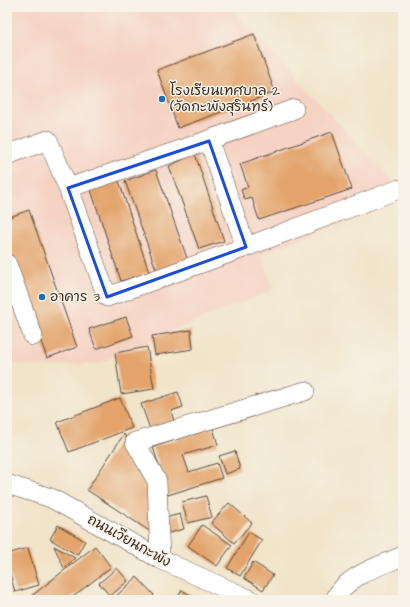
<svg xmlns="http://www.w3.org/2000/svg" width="410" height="607" font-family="'Architects Daughter','Playpen Sans Thai',sans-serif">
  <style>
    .built { fill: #f5d2c2 }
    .building { fill: #e3a36b }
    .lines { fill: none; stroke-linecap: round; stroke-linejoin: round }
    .minor-casing { stroke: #564638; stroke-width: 20 }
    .minor { stroke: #fff; stroke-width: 19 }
    .marked { fill: none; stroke: #1d4ed8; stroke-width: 3; stroke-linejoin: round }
    .poi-dot { fill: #1f6fb2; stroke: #f7f3e8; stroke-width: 1.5 }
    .labels { text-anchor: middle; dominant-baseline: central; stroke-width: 3; stroke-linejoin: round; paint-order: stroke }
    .poi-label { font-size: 14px; fill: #3b2a1e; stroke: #f7f3e8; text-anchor: start }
    .street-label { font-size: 14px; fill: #3b2a1e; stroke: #f7f3e8 }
  </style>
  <rect width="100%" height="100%" fill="#f7f3e8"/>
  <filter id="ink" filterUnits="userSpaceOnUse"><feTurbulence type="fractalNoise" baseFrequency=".025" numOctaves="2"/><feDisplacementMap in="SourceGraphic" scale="8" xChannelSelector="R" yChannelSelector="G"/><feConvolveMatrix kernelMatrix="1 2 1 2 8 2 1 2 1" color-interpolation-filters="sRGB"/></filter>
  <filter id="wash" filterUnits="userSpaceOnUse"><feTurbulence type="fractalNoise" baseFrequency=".012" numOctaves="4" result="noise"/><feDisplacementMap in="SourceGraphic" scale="16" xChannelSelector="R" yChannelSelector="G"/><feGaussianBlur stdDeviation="0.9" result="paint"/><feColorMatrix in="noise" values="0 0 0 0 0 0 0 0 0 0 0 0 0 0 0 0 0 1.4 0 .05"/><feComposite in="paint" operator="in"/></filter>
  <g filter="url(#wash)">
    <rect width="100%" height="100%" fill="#f1e4ca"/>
    <path class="built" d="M7,7H230L403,192V198L262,254L273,290L169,332L100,363L49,367L7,363Z"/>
    <g id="blocks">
      <path class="building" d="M254,34L275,92L178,128L157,70Z
        M332,132L352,189L259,220L252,198L245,200L241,190L248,187L240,164Z
        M195,154L224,241L199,249L169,166Z
        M156,170L188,261L157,272L125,181Z
        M118,178L149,272L121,281L90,187Z
        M29,210L77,347L47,358L7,248V218Z
        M126,317L133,336L96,349L89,329Z
        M191,330L193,349L155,355L152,336Z
        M147,347L154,389L121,394L115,353Z
        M178,392L183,407L171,411L174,421L150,429L141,404Z
        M120,398L132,428L69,452L57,422Z
        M213,428L218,445L183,455L189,472L217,463L222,478L168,495L153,447Z
        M124,434L150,485L154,534L87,490Z
        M235,451L240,469L225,474L219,456Z
        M206,496L212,517L188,523L182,502Z
        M229,503L252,523L234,543L211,523Z
        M180,514L184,529L169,533L165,518Z
        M58,525L85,541L77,555L50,539Z
        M202,525L232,545L217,566L188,546Z
        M249,532L262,540L240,576L227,568Z
        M54,546L75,558L64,568Z
        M95,546L111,567L69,600H31L29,598Z
        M28,548L39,585L15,592L7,563V554Z
        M253,562L273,575L263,590L244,578Z
        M117,568L128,581L110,596L99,583Z
        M137,577L154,595L150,600H118L115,597Z
        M182,590L198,600H176Z"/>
    </g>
  </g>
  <g filter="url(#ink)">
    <use href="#blocks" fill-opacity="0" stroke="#564638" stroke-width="1"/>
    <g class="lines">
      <g class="minor-casing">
        <path id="minor" d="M209,141L246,247
          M7,155L48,140L68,188L107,297L246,247L399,189
          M68,188L195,145L294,109
          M7,264L33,336
          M7,484L51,498L160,559L251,600
          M160,559L157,481L135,442L305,391
          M335,600C344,576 382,565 403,556"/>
      </g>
      <use href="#minor" class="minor"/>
    </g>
  </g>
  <path class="marked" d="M209,141L246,247L107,297L68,188Z"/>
  <g class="poi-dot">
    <circle cx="162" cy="99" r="4"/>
    <circle cx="42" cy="297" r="4"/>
  </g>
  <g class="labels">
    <g class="poi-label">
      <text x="170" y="91">โรงเรียนเทศบาล 2<tspan x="170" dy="16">(วัดกะพังสุรินทร์)</tspan></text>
      <text x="50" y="297">อาคาร 3</text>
    </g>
    <g class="street-label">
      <text transform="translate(129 541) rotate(29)">ถนนเวียนกะพัง</text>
    </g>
  </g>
  <rect width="410" height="607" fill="none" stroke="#f7f3e8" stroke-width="24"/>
</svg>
